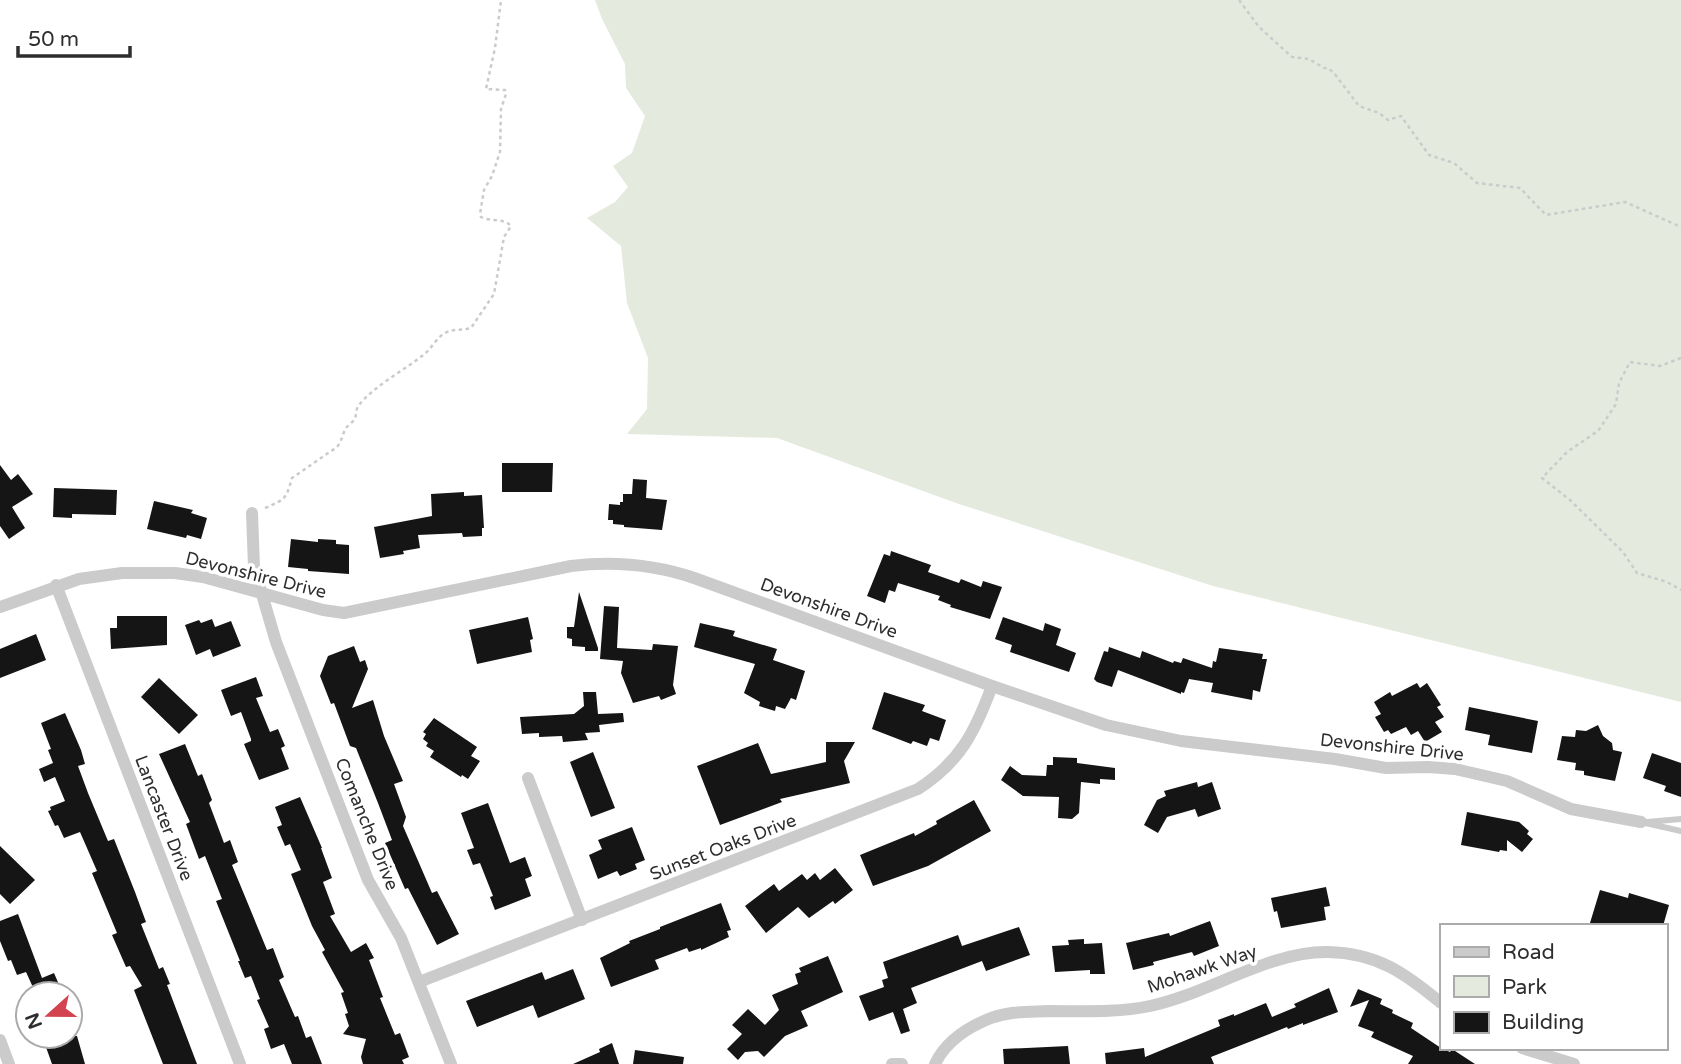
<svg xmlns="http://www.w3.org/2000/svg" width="1681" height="1064" font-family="'Varela Round',sans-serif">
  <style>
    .green { fill: #e5eade }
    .building { fill: #151515 }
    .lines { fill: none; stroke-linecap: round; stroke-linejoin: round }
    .path { stroke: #cbcbcb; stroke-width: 2.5; stroke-dasharray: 3.5 3.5; stroke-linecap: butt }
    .service { stroke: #cbcbcb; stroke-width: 6 }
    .minor { stroke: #cbcbcb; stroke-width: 12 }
    .labels { text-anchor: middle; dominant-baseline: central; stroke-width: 7; stroke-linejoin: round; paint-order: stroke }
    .street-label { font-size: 18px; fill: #2e2e2e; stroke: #fff }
  </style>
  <rect width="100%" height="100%" fill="#fff"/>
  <path class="green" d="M595,0H1681V702L1213,586L956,503L777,438L627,434L647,409L648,358L627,303L621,246L587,218L615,202L628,187L613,166L632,153L645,116L626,88L625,64L602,19Z"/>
  <path class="building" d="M502,463H553L552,492H502Z
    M0,465L11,480L18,474L33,494L12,507L25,528L9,539L0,526Z
    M633,479L647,480L646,498L667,500L662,530L624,527V525L613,524V520H608L609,504L620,505V502H623V494H632Z
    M54,488L117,490L116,515L72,514V518L53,517Z
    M464,492V496L482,495L484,528H482V536L463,537L462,533L418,535L420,548L403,551L404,554L380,558L374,527L432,516L431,494Z
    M154,501L193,510L191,513L207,518L201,539L187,535L186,538L147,529Z
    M291,539L318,542V539L336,540V544L349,545V574L308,571V569L288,567Z
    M891,551L931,565L928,572L959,583L961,579L981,587L983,581L1002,587L990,619L950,607L951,605L938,600L940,596L898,583L895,592L889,590L885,603L867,596L884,554L890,556Z
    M579,592L598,648V651H585V647L572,646V639L567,638V627H574Z
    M604,606L619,607L617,648L652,650L653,644L678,646L673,685L676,694L661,700L659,696L633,703L621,673L623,661L600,659Z
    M117,616H167V645L111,649L110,628H117Z
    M528,617L533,639L530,640L532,652L477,664L469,630Z
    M1003,617L1043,631L1045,623L1061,629L1056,645L1076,653L1069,672L1010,652L1012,645L995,639Z
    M212,619L215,627L231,621L241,646L213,657L210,649L196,655L185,625L199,620L201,623Z
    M700,623L735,631L733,636L777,649L773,660L805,671L796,700L791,698L785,709L776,706L775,711L759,706L760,702L744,693L755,664L694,647Z
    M36,634L46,660L0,678V649Z
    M354,646L360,662L365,660L368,669L352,708L373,700L384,736L403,781L394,784L406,817L403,826L432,893L437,891L459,934L437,945L408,888L405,889L385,843L392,840L378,803L356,748L350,746L334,703L331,704L320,676L328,656Z
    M1109,647L1140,658L1142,651L1173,663L1174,661L1181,663L1183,658L1212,668L1213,661L1216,662L1219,648L1263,654L1262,659H1267L1260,692L1253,690L1252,700L1211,692L1213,683L1189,679L1184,693L1181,692V694L1118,670L1112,687L1097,682L1094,679L1104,651L1108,652Z
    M256,677L263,696L256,698L270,732L278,729L285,746L281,748L289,769L259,780L244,744L251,741V739L241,712L231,716L221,690Z
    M159,678L198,715L179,734L141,697Z
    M1417,683L1420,688L1427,683L1441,705L1437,707L1444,717L1435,722L1442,732L1425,742L1418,731L1411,735L1406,727L1391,734L1388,730L1384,732L1375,717L1381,714L1374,702L1390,692L1392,696Z
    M583,692H596L598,714L623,713L624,722L599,725L600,732L585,733L588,740L563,742L562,736L539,737V733L522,734L520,717L574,714L584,706Z
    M884,692L925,705L922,711L946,720L939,741L930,738L927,746L913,741L911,744L872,729Z
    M1469,707L1538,721L1532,753L1488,745L1490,735L1465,730Z
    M65,713L81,750L85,764L78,766L88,793L108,841L114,839L135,892L146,922L141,924L159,969L163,967L170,984L167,985L197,1064H163L134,990L142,986L130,966L126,967L112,935L117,933L92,873L97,871L80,832L64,838L58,825L55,826L48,811L51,810L50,807L65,801L55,777L44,782L39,769L53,763L48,750L51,749L41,723Z
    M434,718L477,747L471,756L480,761L468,779L462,775L461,777L430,757L434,751L426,746L428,743L423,739L426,734L423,732Z
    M1598,725L1603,736L1612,743L1613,750L1622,752L1615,781L1584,775V771L1575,770L1576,763L1557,760L1562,736L1575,737L1576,730L1586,731Z
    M826,742H855L844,761L850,783L780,799L782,802L720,825L697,766L758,743L771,774L826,762Z
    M185,744L198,776L202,774L212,800L209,803L224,843L230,840L238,862L232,865L267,950L273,948L284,977L279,980L295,1017L298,1016L306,1038L311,1036L322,1064H292L284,1044L271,1049L264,1029L269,1027L257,1000L260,999L251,976L245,978L238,961H240L216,901L222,899L205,856L199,859L186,824L190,822L159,754Z
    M593,752L615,808L591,817L570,762Z
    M1652,753L1681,763V797L1664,791L1666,786L1643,778Z
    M1053,757L1077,758V763L1115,768V780L1100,779V784L1081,782L1079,813L1072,819L1058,818L1059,797L1023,796L1001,780L1010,766L1022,775L1046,776L1047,765H1053Z
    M1197,782L1198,787L1212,782L1221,809L1198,817L1195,809L1167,817L1158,833L1144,825L1157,800L1166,796L1164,791Z
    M300,797L322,848H321L332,878L323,882L335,914L330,916L351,952L366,943L374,958L369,960L383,997L380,998L395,1035L400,1033L409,1057L402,1060L404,1064H363L361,1057L366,1039L343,1034L349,1026L345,1014L348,1013L341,993L344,992L322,952L325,950L312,926L291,874L301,870L290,844L285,846L277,827L282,825L275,807Z
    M974,800L991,831L928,866L873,886L860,855L914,833L915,836L937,824L936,821Z
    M488,803L510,863L525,857L532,876L525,879L531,896L495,910L490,897L493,896L480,863L473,865L467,850L474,848L461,813Z
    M1467,812L1519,822L1529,831L1527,834L1533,839L1522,852L1507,840V851L1500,850L1499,852L1461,845Z
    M632,827L645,860L635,864L637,869L620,876L617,871L598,879L589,855L602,849L598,840Z
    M0,846L35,880L10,904L0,894Z
    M835,868L853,890L835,904L833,901L809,918L798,907L766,933L745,906L774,884L779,891L802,874L807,880L815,873L820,880Z
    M1326,887L1330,906L1324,907L1326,920L1281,928L1277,911L1274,912L1271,898Z
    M1600,890L1628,898L1629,893L1669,905L1663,926H1601L1590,923Z
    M721,903L731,930L727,931L729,937L701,950V948L689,952L687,948L655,960L659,969L611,987L600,958L630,943L629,941L660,929V927Z
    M18,914L42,978L54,973L63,994H36L26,972L17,975L11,960L8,961L0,941V921Z
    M1210,921L1219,946L1194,956L1192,952L1153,962L1154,965L1133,970L1126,943L1169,933L1170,936Z
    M1019,927L1030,955L986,971L982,961L911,988L917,1003L903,1009L910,1031L901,1034L893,1012L869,1021L859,996L884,987L882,980L888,978L883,962L958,935L962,946Z
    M1084,939V944L1102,943L1105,974H1090V970L1055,972L1052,946L1069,945L1068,940Z
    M828,956L843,992L801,1011L808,1026L785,1036L764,1057L758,1051L745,1052L738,1060L727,1049L742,1034L732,1025L748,1009L765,1025L779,1010L772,995L798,984L795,974L801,972L799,968Z
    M573,969L585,999L538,1018L533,1005L477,1027L466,1001L542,972L545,980Z
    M1329,988L1338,1012L1303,1025V1023L1288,1029L1287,1027L1211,1057L1214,1064H1106L1105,1053L1144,1048L1145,1057L1220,1026L1218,1020L1234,1014V1016L1266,1003L1272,1017L1296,1007L1294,1004Z
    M1358,989L1382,999L1380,1004L1393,1010L1392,1013L1413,1023L1411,1028L1441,1048L1450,1052L1452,1049L1475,1064H1408L1413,1056L1371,1037L1374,1032L1358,1026L1369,1000L1350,1007Z
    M42,1036H77L85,1064H52Z
    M612,1043L619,1064H573L600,1052L599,1049Z
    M1068,1046L1070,1064H1004L1003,1049Z
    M635,1050L684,1057L683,1064H633Z"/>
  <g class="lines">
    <path class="path" d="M1239,0L1259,27L1292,57L1309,59L1324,68H1328L1334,73L1359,106L1379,113L1388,120L1401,116L1429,155L1454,163L1477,183L1520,188L1546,215L1625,202L1681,227
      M1681,358L1660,366L1630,362L1619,383L1616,404L1598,431L1567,452L1542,478L1570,500L1623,552L1637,573L1667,582L1681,590
      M265,508C286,499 286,499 292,478L337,447C342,441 342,435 346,428C348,425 352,423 354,420C357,416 355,410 359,405C373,387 404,370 422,356C431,350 436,338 445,333C454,328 462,331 471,328L494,294L504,237L511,226C504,218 491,222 481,217L480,214L484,190L492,176L500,152L501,109L506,94L505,90L486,89L495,48L501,0"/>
    <path class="service" d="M1641,822L1681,831
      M1647,822L1681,819"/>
    <path class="minor" d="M252,513L254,567L276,642L368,880L401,938L451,1064
      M56,585L240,1064
      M0,607L79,579L122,573H175L203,577L323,610L344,613L571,566C613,561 657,565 697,579L992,686L1106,725L1181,741L1335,759L1386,768L1428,767L1455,769L1507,781L1571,809L1641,822
      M528,778L582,920
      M419,982L918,789C960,762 975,732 992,686
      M0,1040L9,1064
      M1522,1048L1574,1064
      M892,1064H902
      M935,1064C946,1041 968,1027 991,1018C1010,1011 1029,1012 1049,1011C1082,1011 1117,1013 1150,1006C1208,994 1269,951 1328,952C1377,953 1405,973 1441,1003"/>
  </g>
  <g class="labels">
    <g class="street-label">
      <text transform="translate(256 575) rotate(14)">Devonshire Drive</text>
      <text transform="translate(829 608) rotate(20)">Devonshire Drive</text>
      <text transform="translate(1392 747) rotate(6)">Devonshire Drive</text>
      <text transform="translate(164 818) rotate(69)">Lancaster Drive</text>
      <text transform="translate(367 824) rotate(68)">Comanche Drive</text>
      <text transform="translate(723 847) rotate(-21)">Sunset Oaks Drive</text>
      <text transform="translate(1202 969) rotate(-19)">Mohawk Way</text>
    </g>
  </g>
  <rect x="1440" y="924" width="228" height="126" fill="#ffffff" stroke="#ababab" stroke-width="2"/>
  <rect x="1454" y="947" width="35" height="10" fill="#cbcbcb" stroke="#ababab" stroke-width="2"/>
  <text x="1502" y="959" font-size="21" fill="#2e2e2e">Road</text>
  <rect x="1454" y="976" width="35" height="21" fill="#e5eade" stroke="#ababab" stroke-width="2"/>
  <text x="1502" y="994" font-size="21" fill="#2e2e2e">Park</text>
  <rect x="1454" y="1012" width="35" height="21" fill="#151515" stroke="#ababab" stroke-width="2"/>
  <text x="1502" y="1029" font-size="21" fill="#2e2e2e">Building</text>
  <g transform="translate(49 1015) rotate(249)"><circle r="33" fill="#ffffff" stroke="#ababab" stroke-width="2"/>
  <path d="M0-5L12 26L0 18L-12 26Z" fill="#d24450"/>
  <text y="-10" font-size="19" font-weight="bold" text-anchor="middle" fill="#2e2e2e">N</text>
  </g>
  <path d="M18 46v10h112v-10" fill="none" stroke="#2e2e2e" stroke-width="3.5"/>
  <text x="28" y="46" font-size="21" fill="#2e2e2e" stroke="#ffffff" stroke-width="5" paint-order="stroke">50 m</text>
</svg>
